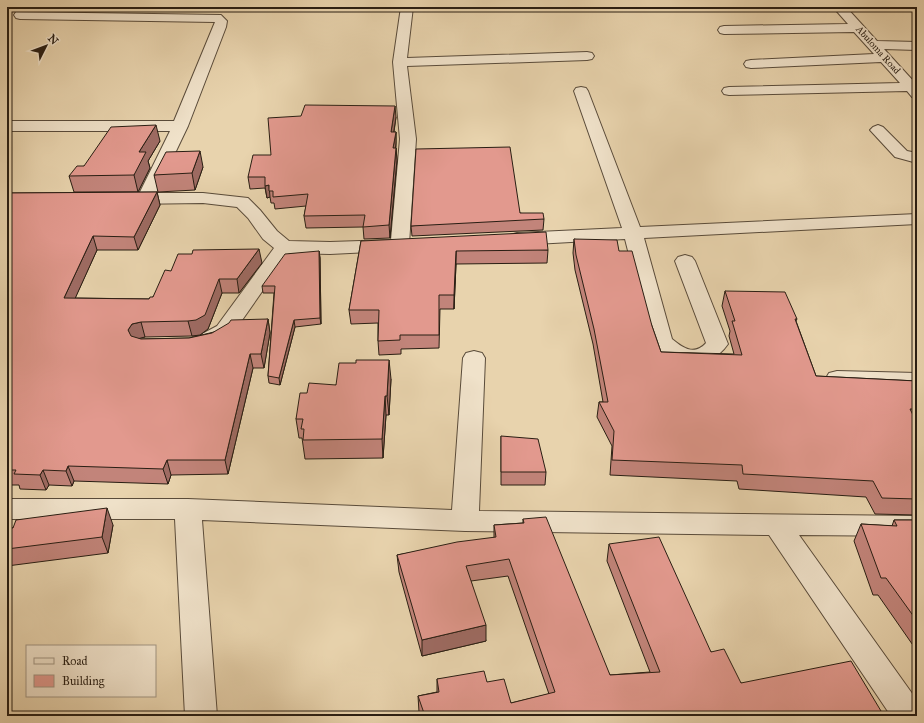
<svg xmlns="http://www.w3.org/2000/svg" width="924" height="723" font-family="'IM FELL Great Primer',serif">
  <style>
    .lines { fill: none; stroke-linecap: round; stroke-linejoin: round }
    .minor-casing { stroke: #594b3a; stroke-width: 2 }
    .minor { fill: #f0e2ca; fill-rule: evenodd }
    .wall { fill: #c2847a; stroke: #291e13 }
    .shaded-wall { fill: #9e6b63; stroke: #291e13 }
    .building { fill: #e2998e; stroke: #291e13 }
    .labels { text-anchor: middle; dominant-baseline: central; stroke-width: 3.5; stroke-linejoin: round; paint-order: stroke }
    .far-street-label { font-size: 10px; fill: #291e13; stroke: #f0e2ca }
  </style>
  <rect width="100%" height="100%" fill="#e8d3ad"/>
  <filter id="stains"><feTurbulence type="fractalNoise" baseFrequency=".005" numOctaves="4"/><feColorMatrix values="0 0 0 0 .2 0 0 0 0 .09 0 0 0 0 .02 0 0 0 .5 -.17"/></filter>
  <radialGradient id="worn" r=".72"><stop offset=".6" stop-color="#630" stop-opacity="0"/><stop offset="1" stop-color="#630" stop-opacity=".3"/></radialGradient>
  <g class="lines">
    <g class="minor-casing">
      <path id="minor" d="M401,7H413L407,58L587,52L592,53L594,56L592,59L587,60L407,66L416,139L409,244L407,248L390,251L330,254L289,253L231,336C221,341 214,347 202,344L199,339L202,334L217,326L274,248L263,239L248,218L237,207L203,203L129,204L123,203L120,199L123,195L139,194L170,131H7V121H174L215,22L20,19L16,18L14,15L16,12L221,15L227,21L226,27L188,126L156,193H203L248,198L260,210L277,231L289,241L330,242L391,240L400,139L393,62Z
        M469,7H482L480,10H471Z
        M833,7H846L877,41L917,42V50L884,49L917,85V98L912,97L907,91L729,95L724,94L722,91L724,88L729,87L900,83L881,62L751,68L746,67L744,64L746,61L751,60L874,54L854,32L724,34L720,33L718,30L720,27L724,26L848,24Z
        M581,87L586,88L588,91L640,227L917,214V224L644,238L672,339C683,348 694,356 706,343L675,261L678,257L685,255L692,257L695,261L728,344C708,373 670,369 651,341L625,239L517,245L510,243L508,239L510,235L517,233L622,228L574,91L576,88Z
        M878,125L883,127L907,151L917,153V163L895,157L870,130L873,127Z
        M474,351L482,353L485,358L479,511L917,516V536L799,535L916,699L917,716H891L769,535L465,531L202,520L217,716H185L175,519H7V499H188L452,510L463,358L466,353Z
        M837,371L917,373V387L837,385L829,383L826,378L829,373Z"/>
    </g>
    <use href="#minor" class="minor"/>
  </g>
  <path class="wall" d="M7,7H74L69,11L7,9Z
    M396,117L394,132H396V148L397,160L390,238L364,239L363,227L306,228L304,216L306,206L275,209L274,203H271L270,197L267,198L265,188L250,189L248,177L271,155Z
    M160,141L148,161L150,168L138,192H74L69,176L84,166Z
    M203,167L195,190L158,192L154,175Z
    M157,192L160,205L138,250H97L75,298L149,299L153,297L171,271L262,263L239,293H222L208,329L200,335L192,336L145,337L138,338L141,339L189,338L268,319L270,333L264,368H253L228,474L171,475L168,484L74,481L72,486L49,485L46,490L20,489L19,485H7V193Z
    M520,213L544,219L543,230L412,236L411,226Z
    M574,239L619,251L652,326L661,352L734,354L729,336L730,331L722,306L725,291L797,319L796,321L816,376L917,381V515L875,514L866,497L739,489L737,481L610,475L612,446L597,417L599,402H603L593,344L575,270L573,253Z
    M361,241L548,250L547,263L456,264L454,309H440L439,348L401,349V354L379,355L378,341V323L351,324L349,310Z
    M319,251L320,258L321,324L295,327L280,385L269,383L268,376L274,293H263L262,286Z
    M391,379L389,415H386L383,458L305,459L302,438H299L296,419L307,393L336,385Z
    M501,436L546,472L545,485H501Z
    M523,519L610,675L650,672L607,561L609,544L741,683L884,716H421L419,712L418,696L437,692V679L487,682L511,703L549,694L508,576L471,581L486,641L422,656L399,572L397,555L494,538V525L523,523Z
    M894,520H917V651L878,595H873L854,541L861,524L892,526Z
    M113,525L108,553L7,566V528Z"/>
  <path class="shaded-wall" d="M68,7H74L69,11Z
    M395,106L396,117L392,143L391,132Z
    M156,125L160,141L148,161L150,168L138,192L134,175L139,152Z
    M396,132V143L394,160L393,148Z
    M396,148L397,160L390,238L389,225Z
    M200,151L203,167L195,190L192,173Z
    M269,185L270,197L267,198L265,186Z
    M157,192L160,205L138,250L134,237Z
    M93,236L97,250L69,312L64,298Z
    M259,249L262,263L239,293L237,279Z
    M319,251L320,258L321,324L320,318Z
    M456,251V264L454,309V295Z
    M219,279L222,293L208,329L200,335L192,336L188,321Z
    M268,319L270,333L264,368L261,354Z
    M294,320L295,327L280,385L279,378Z
    M141,322L145,337L137,339L133,344L128,330L132,324Z
    M250,354L253,368L228,474L225,460Z
    M389,360L391,379L389,415L387,396Z
    M385,396L386,415L383,458L382,439Z
    M167,460L171,475L168,484L163,469Z
    M68,466L74,481L72,486L66,471Z
    M43,470L49,485L46,490L40,475Z
    M107,508L113,525L108,553L102,537Z
    M486,625V641L422,656V640Z"/>
  <path class="building" d="M305,105L395,106L391,132H396L393,148H396L389,225L363,227L365,215L304,216L308,194L273,197V191H269V185L265,186V177H248L253,155H271L268,118L301,116Z
    M156,125L139,152H146L134,175L69,176L77,166H84L111,127Z
    M510,147L520,213H543L544,219L411,226L416,149Z
    M200,151L192,173L154,175L166,152Z
    M157,192L134,237L93,236L64,298L149,299L150,297H153L165,270L171,271L178,254H192L193,250L259,249L237,279H219L205,315L196,320L188,321L141,322L132,324L128,330L131,336L141,339L189,338L212,333L229,323L231,320L268,319L261,354H250L225,460H167L163,469L68,466L66,471L43,470L40,475L14,474L16,470H7V193Z
    M546,232L548,250L456,251L454,295H439V335H400V340L378,341L379,310H349L361,241Z
    M574,239L617,240L619,251H632L652,326L661,352L742,355L732,321H735L725,291L785,292L797,319H795L816,376L917,381V409H910L917,423V499L882,498L873,481L743,474L742,465L612,460L614,431L599,402H608L594,329L576,255Z
    M319,251L320,318L294,320L279,378L268,376L275,286H262L285,254Z
    M356,360H389L387,396H385L382,439L303,440L304,429H301L303,419H296L300,393H307L309,383L336,385L339,363H356Z
    M501,436L538,439L546,472H501Z
    M107,508L102,537L7,549V528H13L16,520Z
    M546,517L610,675L660,672L609,544L659,537L711,652L724,649L741,683L851,661L884,716H425L418,696L439,692L437,679L484,671L487,682L504,679L511,703L555,692L509,559L466,566L486,625L422,640L397,555L457,542L496,537L494,525L524,523L523,519Z
    M894,520H917V621L886,578H881L861,524L897,526Z"/>
  <g class="labels">
    <g class="far-street-label">
      <text transform="translate(878 50) rotate(48)">Abuloma Road</text>
    </g>
  </g>
  <rect width="924" height="723" fill="none" stroke="#e8d3ad" stroke-width="24"/>
  <rect x="8" y="8" width="908" height="707" fill="none" stroke="#291e13" stroke-width="2"/>
  <rect x="12" y="12" width="900" height="699" fill="none" stroke="#291e13"/>
  <rect x="26" y="645" width="130" height="52" fill="#f0e2ca" stroke="#a09481"/>
  <rect x="34" y="658" width="20" height="6" fill="#f0e2ca" stroke="#a09481"/>
  <text x="62" y="665" font-size="12" fill="#291e13">Road</text>
  <rect x="34" y="675" width="20" height="12" fill="#e2998e" stroke="#a09481"/>
  <text x="62" y="685" font-size="12" fill="#291e13">Building</text>
  <g transform="translate(46 46) rotate(48)" stroke="#f0e2ca" stroke-width="3" paint-order="stroke">
  <path d="M0-3L7 15L0 10L-7 15Z" fill="#291e13"/>
  <text y="-6" font-size="11" font-weight="bold" text-anchor="middle" fill="#291e13">N</text>
  </g>
  <rect width="100%" height="100%" filter="url(#stains)"/>
  <rect width="100%" height="100%" fill="url(#worn)"/>
</svg>
